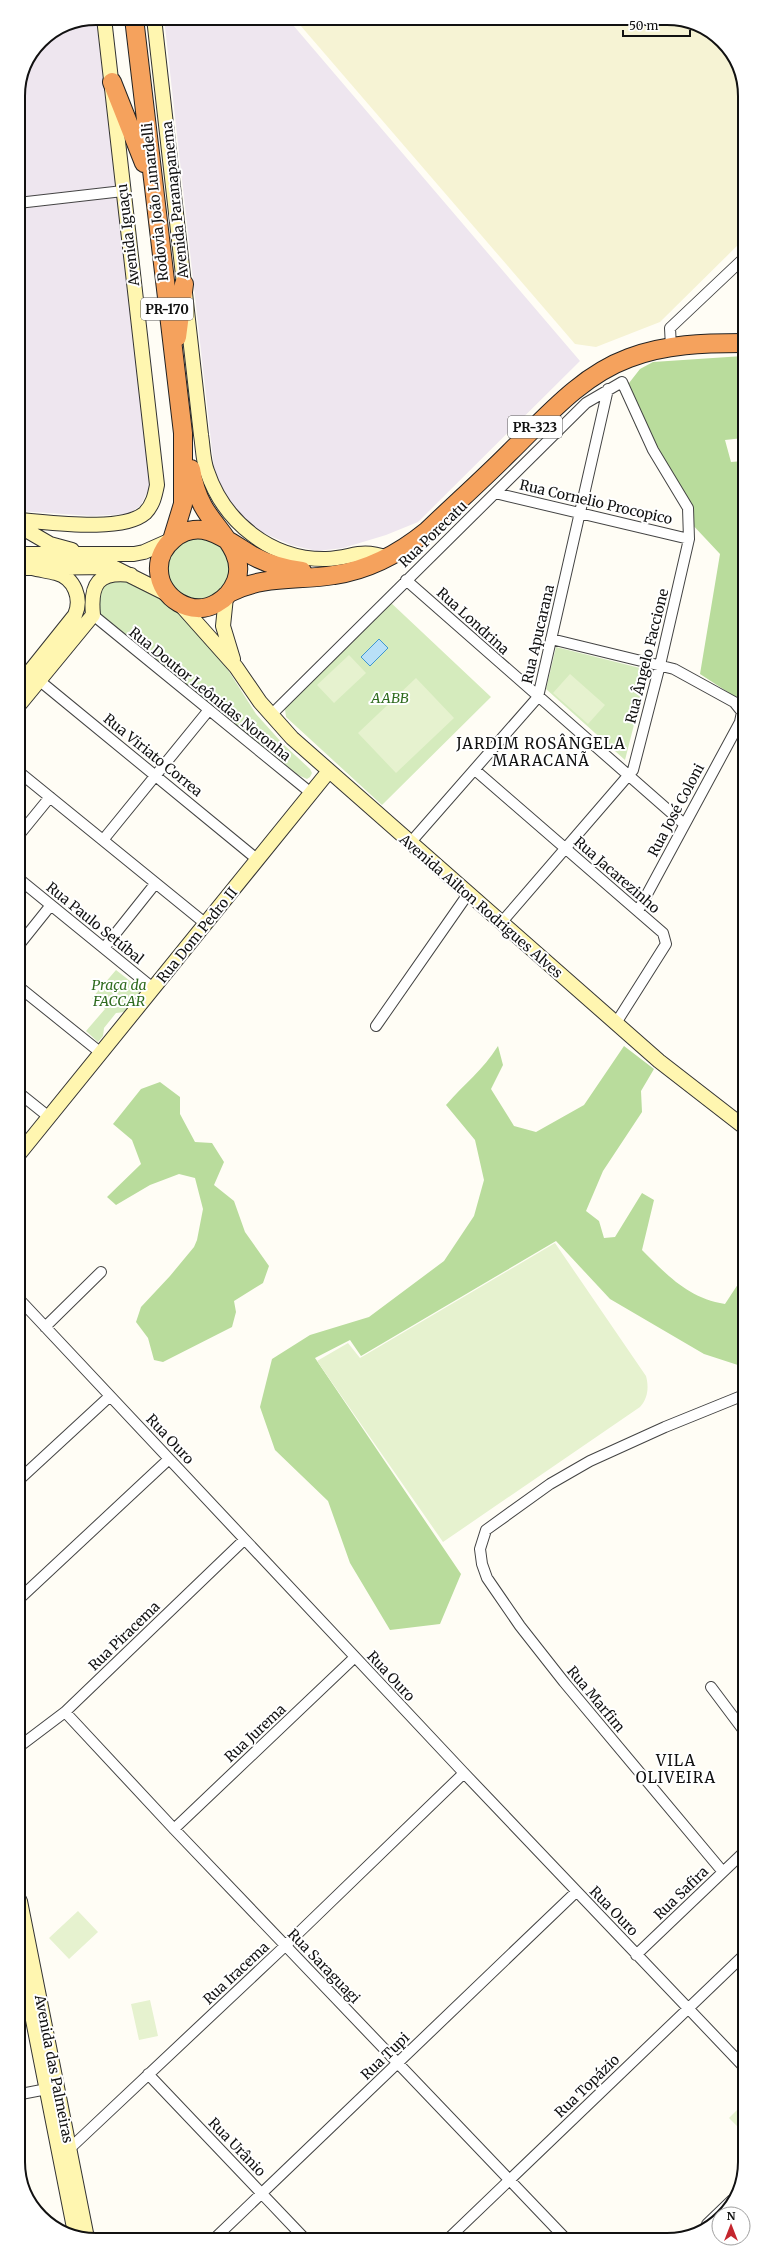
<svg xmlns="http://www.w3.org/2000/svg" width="763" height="2258" font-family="Merriweather,serif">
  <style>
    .industrial { fill: #eee6ef }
    .farmland { fill: #f6f3d4 }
    .green { fill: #d5ebbd }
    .forest { fill: #b9dc9c }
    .pitch { fill: #e6f2cf }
    .water { fill: #b9e0f7; stroke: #3f96cf }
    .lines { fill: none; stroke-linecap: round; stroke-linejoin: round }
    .street-casing { stroke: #444; stroke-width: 12 }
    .secondary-casing { stroke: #333; stroke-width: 16 }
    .highway-casing { stroke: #222; stroke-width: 20 }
    .street { stroke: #fff; stroke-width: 10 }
    .secondary { stroke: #fff6b0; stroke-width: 14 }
    .highway { stroke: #f5a25d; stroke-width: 18 }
    .labels { text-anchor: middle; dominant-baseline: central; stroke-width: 4; stroke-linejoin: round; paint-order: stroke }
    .shield { fill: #fff; stroke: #585858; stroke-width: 1 }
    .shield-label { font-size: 13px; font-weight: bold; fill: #111 }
    .street-label { font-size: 14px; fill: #111; stroke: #fff }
    .park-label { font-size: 14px; font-style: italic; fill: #2f6b1f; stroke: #fff }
    .neighbourhood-label { font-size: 15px; letter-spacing: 1px; fill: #111; stroke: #fff }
    .rim { fill: none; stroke: #111; stroke-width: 2 }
  </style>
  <rect width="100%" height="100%" fill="#fffdf5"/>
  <path class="industrial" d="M96,18L151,484L141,505L129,514L92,516L19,511L18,91L24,66L41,41L67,24Z
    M164,18H287L580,361L418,522L386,535L343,548L317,551L291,545L259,531L233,508L215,477Z"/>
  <path class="farmland" d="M294,18H672L718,37L742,76L743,240L660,322L596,347L575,344Z"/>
  <path class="green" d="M206,536L227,551L231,576L216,597L191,601L170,587L165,561L180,540Z
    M118,578L147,588L192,623L216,651L256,714L283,744L310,769L312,773L310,777L307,779L298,775L99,614L97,597L104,584Z
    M388,600L491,697L382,805L286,717L285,709L289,702Z
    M556,647L648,670L625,760L546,689Z
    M116,970L139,988L141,992L125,1012L116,1013L104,1028L103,1036L98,1042L86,1031L105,1009L92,998Z"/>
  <path class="forest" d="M743,356V438L725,440L731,462L743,461V702L700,674L720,554L689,521L636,427L622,392L640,369L653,362Z
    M498,1046L503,1065L491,1089L514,1126L536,1132L584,1105L624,1046L654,1069L641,1091L642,1112L603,1171L586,1211L599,1221L604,1238L615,1237L642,1193L654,1200L642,1250C667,1275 688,1298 725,1304L744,1275V1367L704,1354L610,1299L556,1241L361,1356L350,1340L315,1358L461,1574L440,1624L390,1630L350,1563L328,1501L275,1450L260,1407L272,1359L310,1335L369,1317L444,1261L474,1216L484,1180L475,1140L446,1105C464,1084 483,1070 498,1046Z
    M160,1082L180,1097V1114L195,1142L212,1143L224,1162L214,1185L234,1201L245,1232L269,1266L263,1283L234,1301L236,1312L232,1327L163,1362L154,1360L148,1338L136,1322L141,1307L170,1276L194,1247L197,1240L203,1209L195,1178L179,1174L150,1185L116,1205L107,1197L141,1164L132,1140L113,1124L141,1089Z"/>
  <path class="pitch" d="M349,655L366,673L334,703L317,685Z
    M570,674L605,705L588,724L553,693Z
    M416,678L454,718L396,773L358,733Z
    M555,1243L646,1376C649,1387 648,1398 640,1407L443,1542L317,1361L348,1343L360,1358Z
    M78,1911L98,1932L69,1959L49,1938Z
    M150,2000L158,2036L139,2040L131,2004Z
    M745,2102V2128L742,2131L729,2118Z"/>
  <path class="water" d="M379,639L388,648L370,666L361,657Z"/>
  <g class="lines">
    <g class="street-casing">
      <path id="street" d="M18,203L123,191
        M671,347L670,328L743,259
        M495,493L689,539
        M406,580L684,824
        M93,615L311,793
        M551,639L674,669L734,702L742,712L740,722L638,911
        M35,677L258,860
        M271,715L586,403L622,382L653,450L688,508L689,539L660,665L633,770L501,923
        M475,770L663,933L666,944L616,1023
        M19,772L206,924
        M19,835L50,797
        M103,840L208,711
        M410,843L538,697L608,389
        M19,879L154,989
        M19,945L51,905
        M104,948L155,884
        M19,987L101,1053
        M376,1026L468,894
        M19,1093L49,1117
        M20,1300L464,1773L745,2068
        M45,1327L101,1272
        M20,1479L110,1396
        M20,1598L169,1459
        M711,1687L744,1731
        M65,1712L174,1829L565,2238
        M20,1746L65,1712L244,1540
        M174,1829L355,1657
        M723,1872L564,1682L520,1626L487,1578L482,1564L480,1549L486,1530L550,1484L590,1461L665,1427L744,1395
        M636,1955L745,1851
        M148,2074L305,2239
        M21,2094L47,2089
        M65,2153L285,1946L464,1773
        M707,2224L732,2200
        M449,2238L745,1954
        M214,2239L576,1892"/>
    </g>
    <g class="secondary-casing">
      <path id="secondary" d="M154,18L201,435C203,447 203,461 207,471C224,522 271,560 326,559C354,558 358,548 388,558
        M19,520C49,522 122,533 145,513C153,505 155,495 157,485L104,18
        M19,526L50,544L72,550
        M19,554H134L144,552L171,540
        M19,568L113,567L169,595
        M226,597L223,626L233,659
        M179,603L236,667L260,702L292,738L659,1061L744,1127
        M19,685L75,615C82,599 75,578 56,573C48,571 40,570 32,568
        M19,705L93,615C90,584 98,571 131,575
        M19,1154L329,771
        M20,1901L87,2238
        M20,1954L75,2233"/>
    </g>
    <g class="highway-casing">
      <path id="highway" d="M134,18L183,433V504L172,540
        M112,82L144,163
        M177,337L184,284
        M191,469C193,482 197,495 203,506C215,529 247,552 236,581C232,591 226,598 217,603C192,618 160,598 159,571C157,546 183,524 208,531C224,536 238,547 253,556C268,564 285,569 302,571
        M229,593C263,575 298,581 334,575C369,570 400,553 427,531C454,505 482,480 509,453C545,418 580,376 629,358C665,344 705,343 743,343"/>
    </g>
    <use href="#street" class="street"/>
    <use href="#secondary" class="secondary"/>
    <use href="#highway" class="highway"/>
  </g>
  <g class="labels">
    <g class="shield">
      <rect x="141" y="298" width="52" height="22" rx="3"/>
      <rect x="508" y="416" width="54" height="22" rx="3"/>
    </g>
    <g class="shield-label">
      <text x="167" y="309">PR-170</text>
      <text x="535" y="427">PR-323</text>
    </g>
    <g class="street-label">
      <text transform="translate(175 200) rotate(-96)">Avenida Paranapanema</text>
      <text transform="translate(155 202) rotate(-96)">Rodovia João Lunardelli</text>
      <text transform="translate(128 235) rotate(-97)">Avenida Iguaçu</text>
      <text transform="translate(596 502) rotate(13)">Rua Cornelio Procopico</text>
      <text transform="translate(433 534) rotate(-44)">Rua Porecatu</text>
      <text transform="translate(473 621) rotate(42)">Rua Londrina</text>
      <text transform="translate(538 634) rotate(-77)">Rua Apucarana</text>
      <text transform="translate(647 656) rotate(-76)">Rua Ângelo Faccione</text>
      <text transform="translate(210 694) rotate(39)">Rua Doutor Leônidas Noronha</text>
      <text transform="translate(153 755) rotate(39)">Rua Viriato Correa</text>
      <text transform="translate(676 810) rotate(-62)">Rua José Coloni</text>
      <text transform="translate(617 875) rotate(41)">Rua Jacarezinho</text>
      <text transform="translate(481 906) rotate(41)">Avenida Ailton Rodrigues Alves</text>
      <text transform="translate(95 923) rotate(39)">Rua Paulo Setúbal</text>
      <text transform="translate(197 935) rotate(-51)">Rua Dom Pedro II</text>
      <text transform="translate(170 1439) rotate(47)">Rua Ouro</text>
      <text transform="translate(124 1636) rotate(-44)">Rua Piracema</text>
      <text transform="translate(391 1676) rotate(47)">Rua Ouro</text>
      <text transform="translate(596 1699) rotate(50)">Rua Marfim</text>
      <text transform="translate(255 1733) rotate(-43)">Rua Jurema</text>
      <text transform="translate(681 1893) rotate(-44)">Rua Safira</text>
      <text transform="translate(614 1911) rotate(46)">Rua Ouro</text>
      <text transform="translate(324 1966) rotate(46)">Rua Saraguagi</text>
      <text transform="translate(236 1973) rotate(-43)">Rua Iracema</text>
      <text transform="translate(385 2056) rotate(-44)">Rua Tupi</text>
      <text transform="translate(54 2069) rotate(79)">Avenida das Palmeiras</text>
      <text transform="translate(587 2086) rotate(-44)">Rua Topázio</text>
      <text transform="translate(237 2147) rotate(46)">Rua Urânio</text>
    </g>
    <g class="park-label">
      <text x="390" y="698">AABB</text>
      <text x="119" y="985">Praça da<tspan x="119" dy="16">FACCAR</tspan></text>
    </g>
    <g class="neighbourhood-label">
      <text x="541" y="743">JARDIM ROSÂNGELA<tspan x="541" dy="17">MARACANÃ</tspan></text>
      <text x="676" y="1760">VILA<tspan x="676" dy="17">OLIVEIRA</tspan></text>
    </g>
  </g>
  <path d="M0 0H763V2258H0ZM96 25H667A71 71 0 0 1 738 96V2162A71 71 0 0 1 667 2233H96A71 71 0 0 1 25 2162V96A71 71 0 0 1 96 25Z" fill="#fff" fill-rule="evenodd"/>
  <path class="rim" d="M96 25H667A71 71 0 0 1 738 96V2162A71 71 0 0 1 667 2233H96A71 71 0 0 1 25 2162V96A71 71 0 0 1 96 25Z"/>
  <g transform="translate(731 2226)"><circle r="19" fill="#ffffff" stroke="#a0a0a0"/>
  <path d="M0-3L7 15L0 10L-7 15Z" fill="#c4262e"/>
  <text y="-6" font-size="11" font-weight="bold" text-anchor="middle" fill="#111111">N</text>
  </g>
  <path d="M623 30v6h67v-6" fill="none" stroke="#111111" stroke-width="2"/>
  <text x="629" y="30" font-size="12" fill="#111111" stroke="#ffffff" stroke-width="3" paint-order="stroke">50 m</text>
</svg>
